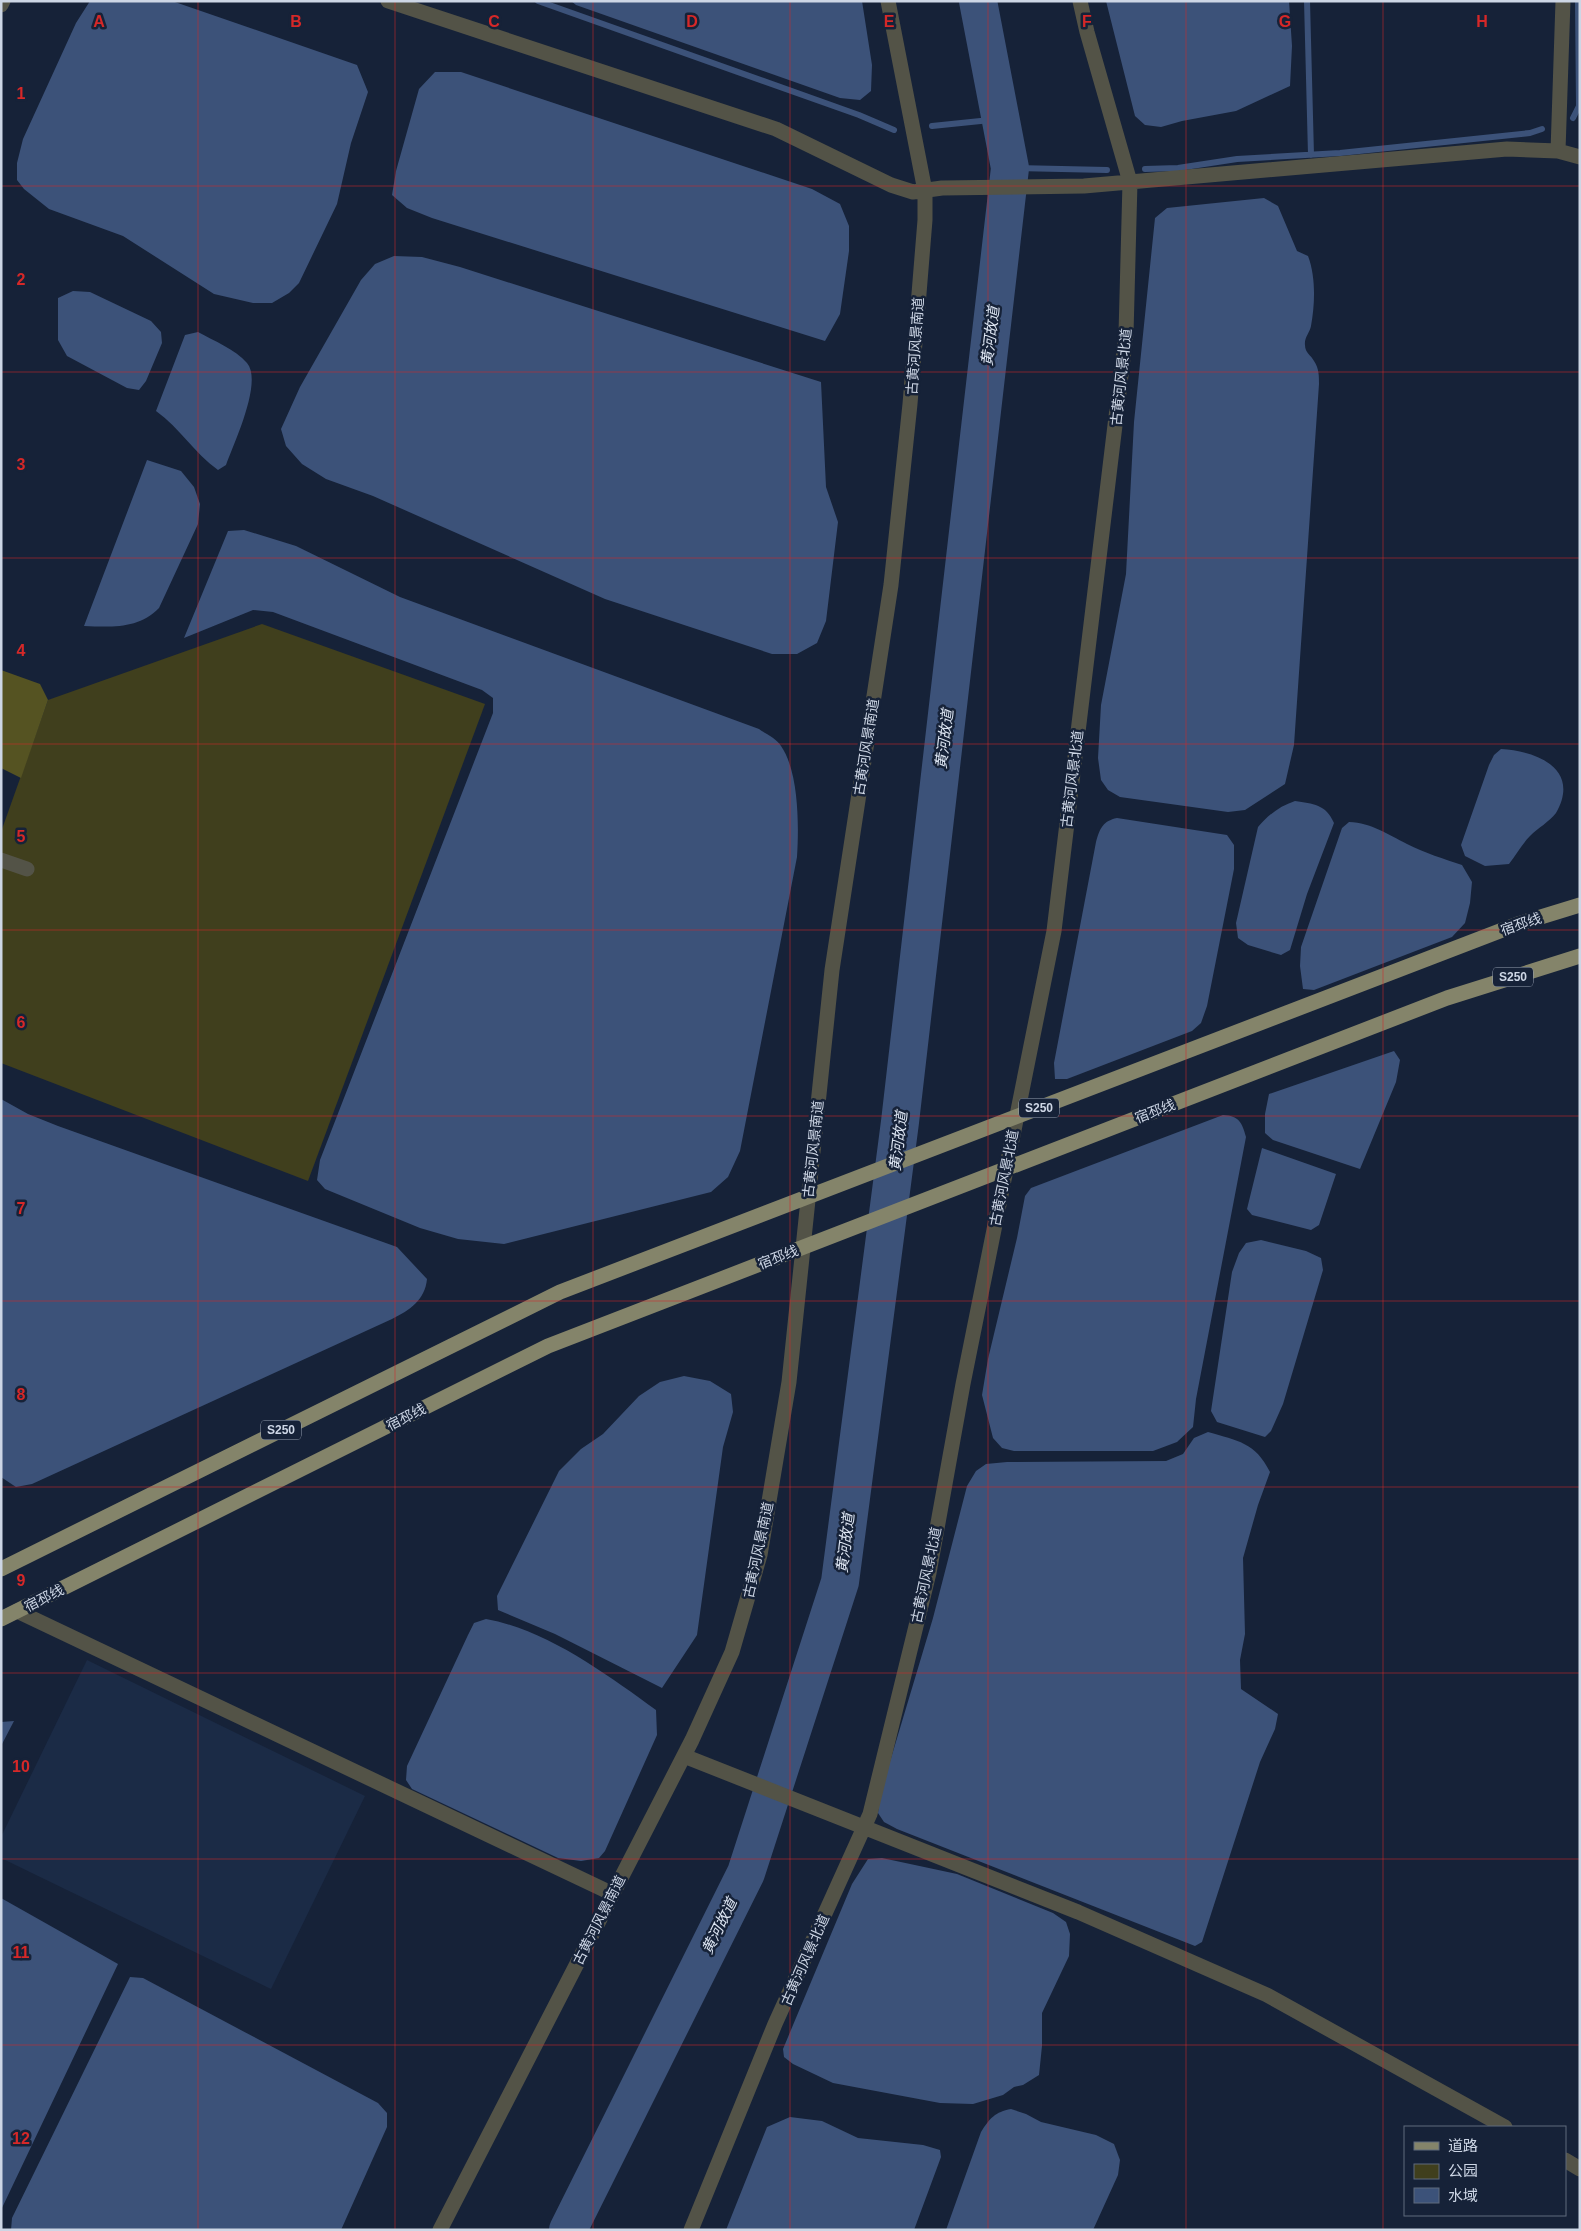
<svg xmlns="http://www.w3.org/2000/svg" width="1581" height="2231" font-family="Arial,'Noto Sans SC',sans-serif">
  <style>
    .built { fill: #1b2b46 }
    .green { fill: #403f1d }
    .forest { fill: #555322 }
    .water { fill: #3c5279 }
    .lines { fill: none; stroke-linecap: round; stroke-linejoin: round }
    .stream { stroke: #3c5279; stroke-width: 6 }
    .river { stroke: #3c5279; stroke-width: 38 }
    .minor { stroke: #535347; stroke-width: 15 }
    .major { stroke: #84846a; stroke-width: 15 }
    .grid { fill: none; stroke: #d62828; stroke-width: 1; stroke-opacity: 0.55 }
    .labels { text-anchor: middle; dominant-baseline: central; stroke-width: 5; stroke-linejoin: round; paint-order: stroke }
    .shield { fill: #162238; stroke: #96a0b1; stroke-width: 1 }
    .shield-label { font-size: 12px; font-weight: bold; fill: #cdd6e5 }
    .street-label { font-size: 14px; fill: #cdd6e5; stroke: #162238 }
    .water-label { font-size: 15px; font-style: italic; fill: #dde5f2; stroke: #162238 }
    .grid-label { font-size: 16px; text-anchor: middle; font-weight: bold; fill: #d62828; stroke: #162238; stroke-width: 5; stroke-linejoin: round; paint-order: stroke }
  </style>
  <rect width="100%" height="100%" fill="#162238"/>
  <path class="built" d="M87,1660L365,1796L271,1989L1,1858V1837Z"/>
  <path class="green" d="M262,624L485,704L308,1181L1,1063V832L48,700Z"/>
  <path class="forest" d="M1,670L40,684L48,700L21,778L1,768Z"/>
  <path class="water" d="M90,1H172L357,65L368,92L351,143L337,204L299,283L289,293L272,303H253L214,294L123,236L49,209L24,189L17,180V163L23,139L76,23Z
    M571,1H862L872,65L871,91L860,100L840,98L576,5Z
    M1106,1H1289L1292,46L1290,86L1236,111L1182,121L1161,127L1145,125L1135,116Z
    M435,72H461L812,189L840,204L849,226V251L840,314L825,341L432,218L407,208L392,195L396,171L419,89Z
    M1264,198L1278,206L1297,251L1308,256C1316,277 1315,304 1311,326C1310,332 1304,338 1305,345C1305,353 1311,355 1314,361C1319,368 1319,376 1319,384L1294,745L1285,784L1245,810L1228,812L1120,797L1108,790L1101,780L1098,758L1101,705L1126,574L1134,422L1155,218L1167,208Z
    M394,256L422,257L460,267L821,382L826,487L838,522L826,621L817,643L797,654H772L605,599L373,496L326,479L302,464L286,446L281,429L300,387L361,280L375,264Z
    M73,291L90,292L151,321L161,332L162,343L146,381L139,390L127,388L67,356L58,340V298Z
    M198,332C214,341 235,349 247,363C263,382 234,443 226,465L218,470C194,453 180,428 156,411L185,335Z
    M147,460L181,471L194,487L200,504L198,524L159,608C139,629 112,627 84,626Z
    M244,530L296,546L400,597L759,729C766,734 777,739 781,746C799,772 799,826 797,857L740,1151L728,1177L711,1192L504,1244L458,1239L420,1228L325,1189L317,1180L320,1160L493,713V698L482,690L273,612L253,610L184,638L228,531Z
    M1501,749C1537,751 1581,769 1556,813C1549,822 1538,828 1530,836C1522,844 1516,855 1509,864L1485,866L1465,856L1461,845L1489,765L1494,755Z
    M1295,801C1313,804 1326,804 1334,823L1307,894L1290,950L1281,955L1248,945L1238,938L1236,923L1258,827C1268,815 1280,806 1295,801Z
    M1117,818L1227,835L1234,845V869L1207,1006L1201,1023L1192,1031L1067,1079H1055L1054,1063L1096,842C1100,828 1103,821 1117,818Z
    M1349,822C1372,823 1387,834 1407,844C1425,853 1444,859 1462,865L1472,882L1470,903L1465,923L1452,937L1314,990L1303,989L1300,966L1301,947L1342,828Z
    M1394,1051L1400,1060L1396,1082L1360,1169L1273,1140L1265,1133V1114L1269,1094Z
    M1,1099L28,1114L58,1126L397,1247L427,1279C425,1300 410,1310 392,1319L32,1484L16,1487L1,1477Z
    M1223,1115C1239,1116 1242,1122 1246,1137L1196,1399L1193,1427L1177,1442L1153,1451H1014L1002,1448L993,1438L982,1395L988,1359L1017,1238L1025,1196L1031,1188Z
    M1262,1148L1336,1174L1319,1225L1311,1230L1252,1215L1247,1209Z
    M1261,1240L1306,1251L1321,1258L1323,1270L1283,1404L1271,1431L1265,1437L1217,1422L1211,1411L1232,1272L1239,1253L1246,1243Z
    M684,1376L710,1381L731,1394L733,1412L723,1447L697,1635L662,1688L555,1634L498,1610L497,1596L559,1471L581,1449L603,1434L639,1396L660,1382Z
    M1208,1432C1238,1441 1255,1442 1270,1472L1258,1505L1243,1558L1245,1634L1240,1660L1241,1689L1278,1714L1275,1729L1260,1762L1202,1942L1195,1946L897,1829L884,1822L878,1813L880,1795L933,1618L967,1486L976,1471L986,1464L1007,1462L1166,1461L1183,1454L1194,1438Z
    M486,1619C547,1630 606,1674 656,1710L657,1735L605,1851L599,1858L581,1861L558,1858L412,1789L406,1780L407,1766L468,1635L474,1623Z
    M14,1721L1,1746V1722Z
    M882,1858L957,1874L1053,1913L1066,1922L1070,1934L1069,1956L1042,2013V2046L1039,2075L1023,2085L1014,2087L1003,2095L973,2104L940,2103L833,2083L793,2064L784,2057L783,2049L852,1884L868,1859Z
    M1,1898L118,1964L1,2210Z
    M130,1977L143,1978L378,2103L387,2113V2127L341,2230H11L12,2218Z
    M1011,2109L1026,2114L1041,2122L1096,2135L1114,2144L1120,2160L1118,2175L1093,2230H946L981,2132C990,2118 995,2112 1011,2109Z
    M790,2117L822,2121L858,2138L923,2145L940,2150L941,2157L914,2230H726L767,2127Z"/>
  <g class="lines">
    <path class="stream" d="M538,1L859,115L894,130
      M1307,1L1311,155
      M1573,118L1579,106L1578,1
      M932,126L1000,119
      M1010,168L1107,170
      M1145,169L1178,168L1237,159L1340,153L1530,133L1542,129"/>
    <path class="river" d="M568,2230L746,1873L840,1582L900,1122L1010,168L978,1"/>
    <path class="minor" d="M388,1L776,129L891,185L913,192L942,188L1084,186L1507,149L1558,151L1580,157
      M1,5L3,1
      M1558,151L1563,1
      M1,860L27,869
      M17,1611L613,1894
      M684,1756L1078,1912L1267,1995L1505,2127
      M1565,2160L1580,2169
      M440,2230L692,1740L732,1652L760,1555L789,1382L832,970L891,585L910,404L925,220V191L888,1
      M691,2230L775,2024L870,1814L929,1573L963,1384L1054,931L1126,334L1130,182L1087,32L1080,1"/>
    <path class="major" d="M1,1569L560,1292L1518,924L1580,905
      M1,1619L548,1346L1447,998L1580,956"/>
  </g>
  <path class="grid" d="M198,1V2230M395,1V2230M593,1V2230M790,1V2230M988,1V2230M1186,1V2230M1383,1V2230M1,186H1580M1,372H1580M1,558H1580M1,744H1580M1,930H1580M1,1116H1580M1,1301H1580M1,1487H1580M1,1673H1580M1,1859H1580M1,2045H1580"/>
  <g class="labels">
    <g class="shield">
      <rect x="1493" y="967.5" width="40" height="19" rx="4"/>
      <rect x="1019" y="1098.5" width="40" height="19" rx="4"/>
      <rect x="261" y="1420.5" width="40" height="19" rx="4"/>
    </g>
    <g class="shield-label">
      <text x="1513" y="977">S250</text>
      <text x="1039" y="1108">S250</text>
      <text x="281" y="1430">S250</text>
    </g>
    <g class="street-label">
      <text transform="translate(915 346) rotate(-86)">古黄河风景南道</text>
      <text transform="translate(1121 377) rotate(-84)">古黄河风景北道</text>
      <text transform="translate(866 747) rotate(-81)">古黄河风景南道</text>
      <text transform="translate(1072 779) rotate(-83)">古黄河风景北道</text>
      <text transform="translate(1521 924) rotate(-19)">宿邳线</text>
      <text transform="translate(1155 1111) rotate(-21)">宿邳线</text>
      <text transform="translate(813 1149) rotate(-84)">古黄河风景南道</text>
      <text transform="translate(1004 1178) rotate(-79)">古黄河风景北道</text>
      <text transform="translate(778 1257) rotate(-21)">宿邳线</text>
      <text transform="translate(406 1417) rotate(-27)">宿邳线</text>
      <text transform="translate(758 1550) rotate(-78)">古黄河风景南道</text>
      <text transform="translate(926 1575) rotate(-78)">古黄河风景北道</text>
      <text transform="translate(44 1598) rotate(-27)">宿邳线</text>
      <text transform="translate(599 1920) rotate(-63)">古黄河风景南道</text>
      <text transform="translate(805 1960) rotate(-66)">古黄河风景北道</text>
    </g>
    <g class="water-label">
      <text transform="translate(990 336) rotate(-83)">黄河故道</text>
      <text transform="translate(944 739) rotate(-83)">黄河故道</text>
      <text transform="translate(898 1141) rotate(-83)">黄河故道</text>
      <text transform="translate(845 1543) rotate(-83)">黄河故道</text>
      <text transform="translate(719 1926) rotate(-64)">黄河故道</text>
    </g>
  </g>
  <g class="grid-label">
    <text x="99" y="27">A</text>
    <text x="296" y="27">B</text>
    <text x="494" y="27">C</text>
    <text x="692" y="27">D</text>
    <text x="889" y="27">E</text>
    <text x="1087" y="27">F</text>
    <text x="1285" y="27">G</text>
    <text x="1482" y="27">H</text>
    <text x="21" y="99">1</text>
    <text x="21" y="285">2</text>
    <text x="21" y="470">3</text>
    <text x="21" y="656">4</text>
    <text x="21" y="842">5</text>
    <text x="21" y="1028">6</text>
    <text x="21" y="1214">7</text>
    <text x="21" y="1400">8</text>
    <text x="21" y="1586">9</text>
    <text x="21" y="1772">10</text>
    <text x="21" y="1958">11</text>
    <text x="21" y="2144">12</text>
  </g>
  <rect width="1581" height="2231" fill="none" stroke="#cdd6e5" stroke-width="5"/>
  <rect x="1404" y="2126" width="162" height="90" fill="#162238" stroke="#5f6a7d"/>
  <rect x="1414" y="2142" width="25" height="8" fill="#84846a" stroke="#5f6a7d"/>
  <text x="1448" y="2151" font-size="15" fill="#cdd6e5">道路</text>
  <rect x="1414" y="2164" width="25" height="15" fill="#403f1d" stroke="#5f6a7d"/>
  <text x="1448" y="2176" font-size="15" fill="#cdd6e5">公园</text>
  <rect x="1414" y="2188" width="25" height="15" fill="#3c5279" stroke="#5f6a7d"/>
  <text x="1448" y="2201" font-size="15" fill="#cdd6e5">水域</text>
</svg>
